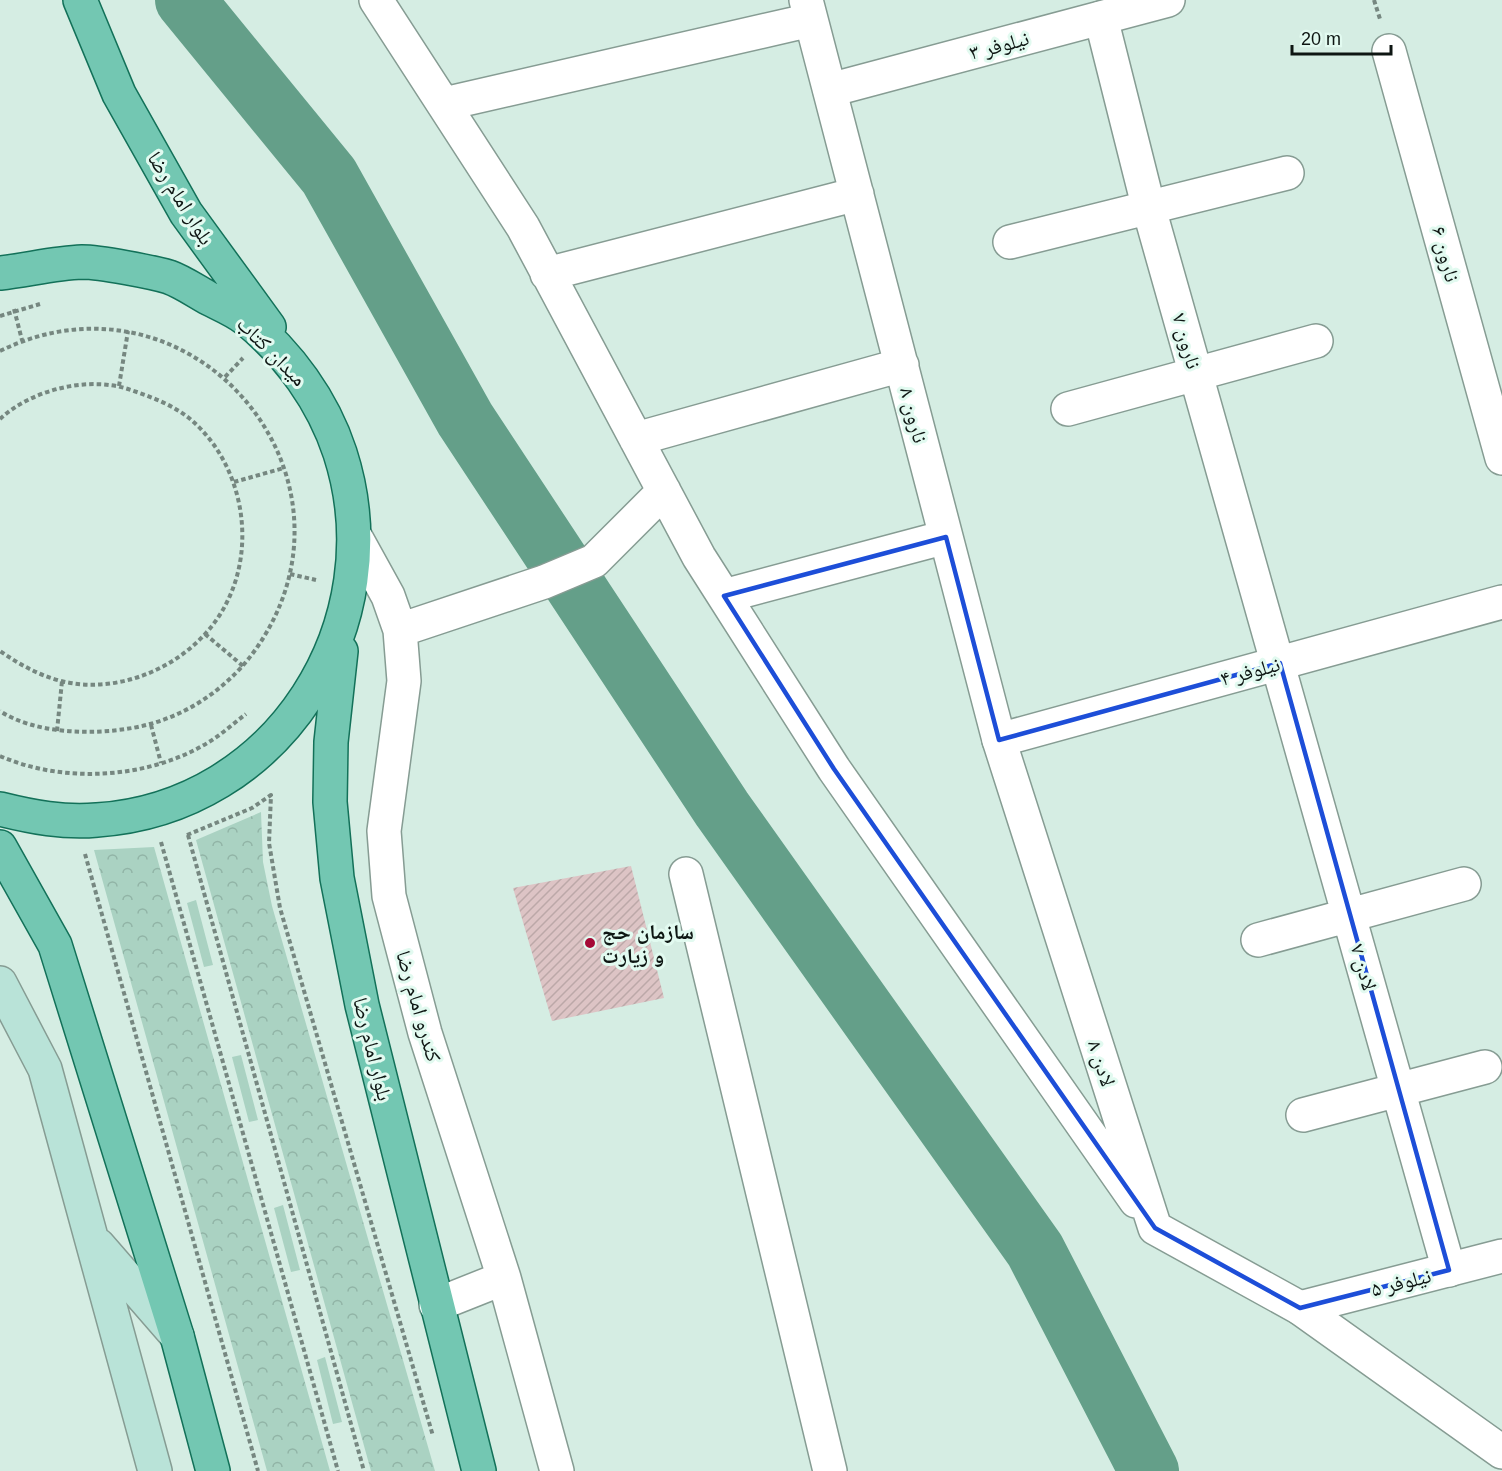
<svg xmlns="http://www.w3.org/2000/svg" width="1502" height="1471" font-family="Helvetica,'Noto Naskh Arabic',sans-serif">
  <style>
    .green { fill: #aad2c2 }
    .forest { fill: url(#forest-crowns) }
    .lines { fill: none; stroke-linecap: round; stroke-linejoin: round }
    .river { stroke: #649f89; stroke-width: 60 }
    .building { fill: url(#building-hatch) }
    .minor-casing { stroke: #869c93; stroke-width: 36 }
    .tertiary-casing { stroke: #869c93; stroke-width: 36 }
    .secondary-casing { stroke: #869c93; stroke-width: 36 }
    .primary-casing { stroke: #137159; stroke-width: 36 }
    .path { stroke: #768780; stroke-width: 4; stroke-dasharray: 4.5 3; stroke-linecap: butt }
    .minor { stroke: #fff; stroke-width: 33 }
    .tertiary { stroke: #fff; stroke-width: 33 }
    .secondary { stroke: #b9e3d8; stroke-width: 33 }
    .primary { stroke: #73c7b2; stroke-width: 33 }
    .marked { fill: none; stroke: #1d4ed8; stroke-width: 4.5; stroke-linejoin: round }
    .poi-dot { fill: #a50936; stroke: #e2faf0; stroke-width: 2 }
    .labels { text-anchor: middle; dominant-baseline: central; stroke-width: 6; stroke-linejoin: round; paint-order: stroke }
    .street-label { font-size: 21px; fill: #0e1613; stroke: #e2faf0 }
    .poi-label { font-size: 21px; font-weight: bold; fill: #0e1613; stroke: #e2faf0; text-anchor: start }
  </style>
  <defs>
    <pattern id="forest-crowns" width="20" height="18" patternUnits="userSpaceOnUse" patternTransform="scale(1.5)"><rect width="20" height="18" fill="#aad2c2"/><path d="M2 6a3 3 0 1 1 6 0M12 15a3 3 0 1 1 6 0" fill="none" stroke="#91b4a6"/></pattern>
    <pattern id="building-hatch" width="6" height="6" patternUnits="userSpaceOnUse" patternTransform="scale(1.5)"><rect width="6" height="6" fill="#ddc4c5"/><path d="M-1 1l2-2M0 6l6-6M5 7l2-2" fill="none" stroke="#bca8a8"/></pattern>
  </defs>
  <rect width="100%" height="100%" fill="#d5ede3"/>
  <path class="green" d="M196,900L213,965L204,967L187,903Z
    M241,1055L258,1120L249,1122L232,1057Z
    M283,1205L300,1270L291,1272L274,1208Z
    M325,1357L342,1422L333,1424L317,1360Z"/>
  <path class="forest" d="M261,812L263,862L272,906L435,1471H371L196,840Z
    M154,847L330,1471H267L94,850Z"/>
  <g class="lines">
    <path class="river" d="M185,0L329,176L465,419L722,809L1035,1250L1149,1471"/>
  </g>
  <path class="building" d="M631,866L664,998L552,1021L513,888Z"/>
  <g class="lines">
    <g class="minor-casing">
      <path id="minor" d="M376,0L523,227L699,557L834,769L1136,1201
        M806,0L999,740L1155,1228L1300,1308L1502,1452
        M1101,18L1148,205L1449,1270
        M1389,51L1502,458
        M444,104L811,20
        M1010,242L1287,173
        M547,274L857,194
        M1068,409L1316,341
        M636,439L902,365
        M356,538L388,596L400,630L404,681L384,831L389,896L425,1033L504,1278L557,1471
        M724,596L946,537
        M400,630L544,582L594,561L664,491
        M686,874L830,1471
        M1258,940L1464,884
        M1303,1115L1485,1067
        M436,1305L504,1278"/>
    </g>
    <g class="tertiary-casing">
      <path id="tertiary" d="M830,90L1168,0
        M999,740L1502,602
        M1300,1308L1502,1256"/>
    </g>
    <g class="secondary-casing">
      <path id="secondary" d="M0,983L45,1069L155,1471
        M98,1245L177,1336"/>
    </g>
    <g class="primary-casing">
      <path id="primary" d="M80,0L119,94L186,213L269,327
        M0,273C27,270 55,263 82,262C100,262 152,272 169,277C183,282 197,292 210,299C222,305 236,311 246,319C289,354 323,401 340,453C395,623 279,808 97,820C64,823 32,817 0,809
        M341,651L331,742L330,802L337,878L362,1005L479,1471
        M0,847L55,945L177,1336L213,1471"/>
    </g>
    <path class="path" d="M1374,0L1380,19
      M14,309L22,340
      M0,316L40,304
      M0,351C193,257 380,480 253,653C224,692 180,720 132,728C92,735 35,734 0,711
      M225,377L243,358
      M119,386L128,331
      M0,419C31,390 87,376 128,389C149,396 171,404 189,418C241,461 257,540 228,600C200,660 125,697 61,681C38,675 19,664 0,651
      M234,482L284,468
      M290,574L316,580
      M205,634L243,666
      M151,725L161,763
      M57,731L62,681
      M0,756C64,784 149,779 209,742C222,734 234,723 246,714
      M187,835L252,808L271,795L269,843L280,908L433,1436
      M188,835L364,1471
      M161,842L338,1471
      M85,854L258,1471"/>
    <use href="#minor" class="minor"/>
    <use href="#tertiary" class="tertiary"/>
    <use href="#secondary" class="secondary"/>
    <use href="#primary" class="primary"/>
  </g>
  <path class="marked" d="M946,537L999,740L1280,663L1449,1270L1300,1308L1155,1228L834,769L724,596Z"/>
  <circle class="poi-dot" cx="590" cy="943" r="6"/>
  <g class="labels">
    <g class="street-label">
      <text transform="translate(999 45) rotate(-15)">نیلوفر ۳</text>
      <text transform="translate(181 198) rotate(58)">بلوار امام رضا</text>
      <text transform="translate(1446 254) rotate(75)">نارون ۶</text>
      <text transform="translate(1187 341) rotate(74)">نارون ۷</text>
      <text transform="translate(272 351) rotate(45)">میدان کتاب</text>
      <text transform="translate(914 415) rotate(75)">نارون ۸</text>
      <text transform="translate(1250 671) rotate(-15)">نیلوفر ۴</text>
      <text transform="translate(1364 967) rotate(74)">لادن ۷</text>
      <text transform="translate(419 1006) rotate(74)">کندرو امام رضا</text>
      <text transform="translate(373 1049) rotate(76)">بلوار امام رضا</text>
      <text transform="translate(1102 1063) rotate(72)">لادن ۸</text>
      <text transform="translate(1401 1282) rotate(-14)">نیلوفر ۵</text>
    </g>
    <g class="poi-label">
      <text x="602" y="931">سازمان حج<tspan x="602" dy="24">و زیارت</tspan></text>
    </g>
  </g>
  <path d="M1292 45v9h99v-9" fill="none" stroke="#0e1613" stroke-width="3"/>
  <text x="1301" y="45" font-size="18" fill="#0e1613" stroke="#e2faf0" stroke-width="4.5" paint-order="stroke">20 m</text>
</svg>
